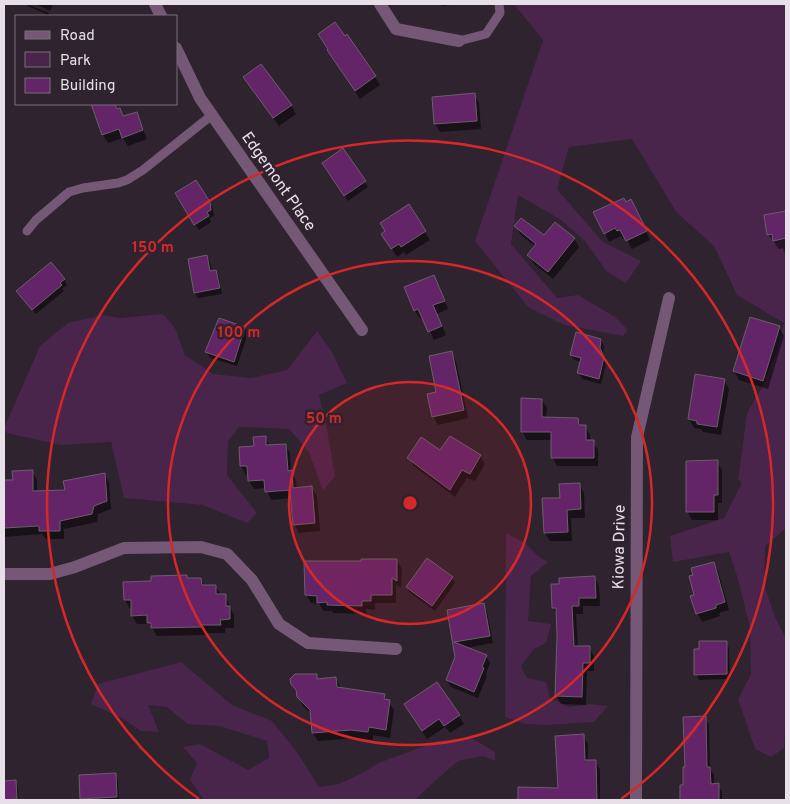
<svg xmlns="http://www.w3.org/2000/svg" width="790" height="804" font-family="Overpass,sans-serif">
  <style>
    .green { fill: #49244b }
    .shadow { fill: #0007 }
    .building { fill: #642568; stroke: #6a5e6b }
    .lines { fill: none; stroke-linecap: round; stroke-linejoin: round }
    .lane { stroke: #745875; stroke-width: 9 }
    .street { stroke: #745875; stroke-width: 12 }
    .ring { fill: none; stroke: #d62828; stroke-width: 2.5 }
    .labels { text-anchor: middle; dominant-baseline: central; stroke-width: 5; stroke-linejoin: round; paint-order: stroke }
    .street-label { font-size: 16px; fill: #e7e0e8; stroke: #2e232e }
    .centre { fill: #d62828; stroke: #2e232e; stroke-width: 2.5 }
    .ring-label { font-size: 15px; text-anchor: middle; font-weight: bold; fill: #d62828; stroke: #2e232e; stroke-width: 5; stroke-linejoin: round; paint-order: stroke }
  </style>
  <rect width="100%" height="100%" fill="#2e232e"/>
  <path class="green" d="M514,4H786V528L765,546L764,585L775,617L786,639V709L784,748L771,757L755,749L738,699L751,674L750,628L738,579L729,552L673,562L670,536L724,518L742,483L738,480L747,413L764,384L778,347L784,323L737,295L714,246L677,213L632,139L569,147L557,189L603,242L641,261L626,283L607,272L585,241L561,220L518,195L511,244L557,298L578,295L615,317L628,330L623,336L564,325L528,307L475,241L543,40Z
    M163,314L175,328L185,355L213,374L251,378L287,370L317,331L332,352L347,383L319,395L326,424L335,476L323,491L309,452L289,429L239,427L228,441L227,475L257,513L247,523L203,505L124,498L111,442L61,445L7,433L4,428L40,346L68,323L103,315L120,318Z
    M506,533L525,543L538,556L548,562L531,576L528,621L551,624L546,643L534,649L521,666L527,678L546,682L550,698L569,707L590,704L608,706L594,722L546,725L525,724L505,717Z
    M181,662L232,705L272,721L297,752L319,787L339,784L358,775L381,762L438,741L472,738L495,752V761L483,756L458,761L436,780L415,800H204L190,780L197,763L183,747L200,744L248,770L269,758L267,741L219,726L187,724L167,707L148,705L159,732L141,731L122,718L91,704L98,684Z"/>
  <path class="shadow" d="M27,4L49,13L48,15L28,6Z
    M35,4H53L50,11Z
    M440,4H459L442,6Z
    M329,49L375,77L380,85L360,99L333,59Z
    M244,78L291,105L296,114L279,126Z
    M474,95L479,103L481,129L440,132L435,124Z
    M92,104H116L118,110H120L124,117L136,113L147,139L128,146L123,138L108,143L103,135Z
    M343,150L368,187L348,201L327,168Z
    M196,181L213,208L214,216L209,218L211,222L199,230L176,194Z
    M626,203L636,209L650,240L632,249L626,238L623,239L621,236L609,242L605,233Z
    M409,206L430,240L406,255L404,252L397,257L388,242Z
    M786,212V257L783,248L779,249L768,234L765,216Z
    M516,226L544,237L574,238L579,247L553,279L534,264L529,255L536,247L521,235Z
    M207,256L210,262L212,272L216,271L219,277L222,294L198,298L195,293Z
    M434,276L448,309L437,314L446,335L434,340L423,318L420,319L415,311L406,288Z
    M64,279L67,285L62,289L64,291L36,314L21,297Z
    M779,327L784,336L768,389L739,380L734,371Z
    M244,328L248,333L237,366L210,358L207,352Z
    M601,340L604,346L603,354L606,364L601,384L582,379L579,373L581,362L575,360L571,355Z
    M452,353L456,361L468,418L438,425L433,416L438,393Z
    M724,380L729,389L721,435L703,432L701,429L694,428L689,419Z
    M542,400L547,408L546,418L578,419L582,427H585L590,435V442H593L598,450V466H557L552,457V440H527L522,432Z
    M265,437L270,446L285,445L290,453L291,472L296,480L297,489L312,488L317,496L320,531L299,533L294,524L292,498L271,500L266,488L254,489L249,481V474L246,475L241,466L240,448L255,447Z
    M440,452L480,456L485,464L475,481L467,478L455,497L414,466L409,458Z
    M717,461L722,470V503H718V520H692L687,511Z
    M33,472L37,480V492L67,491L104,474L109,482L111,509L98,514L97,522L64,529V539H46L42,534L4,537V481H14Z
    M579,484L584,493L585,518H571L572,541H550L545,533L561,499Z
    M397,561L402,569L401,588L396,584V603H375V610L366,609L367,614L333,613L332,611H324L319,604L311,603L306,595Z
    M713,563L718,571L729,610L719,613L720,616L702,622L697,613L696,596Z
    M186,576L188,579H201L205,586H215L221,595H225L234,615V628H225V633H205V635L157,636L149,624H137L132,616V608L130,609L125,600L124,583H152Z
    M452,578L455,583L435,611L410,593L407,588Z
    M595,578L599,586L600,606H583V614H576L578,647H589L594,656V671H587L586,705L561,704L556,695L557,615L553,608Z
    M483,605L487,612L493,643L465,648L486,656L490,663L486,674L487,676L478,698L451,687L447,680L456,657L448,611Z
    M726,642L729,648L730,679L699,680L696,674Z
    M316,676L318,680L336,678L341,689L384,696L394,710L390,738L373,735V740L356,738L318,741L313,733L311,714L303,706L292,684Z
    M410,713L459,716L464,724L450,733L445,727L427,739Z
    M705,718L709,725L710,769L714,775V785H718L722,792V800H681V786H685L686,768Z
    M583,736L588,744V761H595L600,769V800H519V789H559Z
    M115,774L118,780L119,800H82L81,799Z
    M4,782H15L18,787L19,800H4Z"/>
  <path class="building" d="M335,22L345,36L347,34L376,76L355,91L327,50L328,49L318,34Z
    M261,64L292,105L273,118L243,77Z
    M475,93L477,121L434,124L432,97Z
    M91,104H115L117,109L120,108L123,116L137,112L143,130L122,138L119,129L102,135Z
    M343,148L366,181L344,196L322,163Z
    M196,180L210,202L211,210L207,212L209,216L194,225L175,193Z
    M624,198L626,202L631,199L647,231L626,241L620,230L617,231L615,228L604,234L593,212Z
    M409,204L426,231L401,247L399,244L391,249L381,234L385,231L380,223Z
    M786,211V238L773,241L772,234L767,235L764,215Z
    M521,218L544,235L555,222L575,238L548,272L527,255L536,244L514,226Z
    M207,255L210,271L216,270L220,288L194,293L188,259Z
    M51,262L65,279L60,283L62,285L32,310L16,291Z
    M434,275L445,301L433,305L442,326L428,332L418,309L414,311L404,287Z
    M750,317L780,326L763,381L733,371Z
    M219,318L245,327L234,362L205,352Z
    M576,332L601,339L600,348L604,357L599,379L577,373L581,358L570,355Z
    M452,351L464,410L432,417L427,394L436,392L429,356Z
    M695,374L725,379L717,427L697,424V421L688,419Z
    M521,398L542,399V417L578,418L579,425H586V440H594V458H551V432H521Z
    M266,436V445L286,444L288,471L292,470L293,488L312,486L315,523L293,525L290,490L265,492L264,480L248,481L247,466H240L239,447L254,446L253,437Z
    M450,436L481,455L470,474L462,470L450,490L407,458L421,437L440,450Z
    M718,460V495H714V512H686V461Z
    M33,470V491L65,490L63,481L105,473L107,501L94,506L92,514L60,521V531H39V526L4,528V480H13L12,471Z
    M580,483L581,509L567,510L568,532L544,533L542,498H560L559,484Z
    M427,558L453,577L432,606L406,587Z
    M361,559H397V581L392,578V595H371V601H362V606L327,605V602L317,603V596L305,595L304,561H361Z
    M714,562L725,602L716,605V608L696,614L690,596L694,595L689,576L693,575L691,568Z
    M187,575V578H201L202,585H216V594H226V606H230V619L220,620L221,625H201V627L151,628V623H147V615L131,616V600H124L123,582L151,581V576Z
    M595,576L596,598H579V606H572L574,646H590V663H583L582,697L555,696L557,635L556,608H552L551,584H559V578Z
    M484,603L490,636L454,642L487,655L482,667L484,668L474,692L446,680L455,657L447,610Z
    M699,641H727V674L694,675V649H699Z
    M295,674H317V679L336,677L337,687L385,694L384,699L390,700L386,730L369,727L368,732L351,730L312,733L310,710L297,697L296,690L291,684L290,679Z
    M437,682L460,715L444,726L439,719L422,731L404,704Z
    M706,716L707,767H710L711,784L719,783V800H680V785H683V767H685L683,717Z
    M584,734L585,760H596L597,800H518V787L558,788L555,736Z
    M116,773L117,797L80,799L79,775Z
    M16,780L17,799L4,800V781Z"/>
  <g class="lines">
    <path class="lane" d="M459,41L486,34L500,13L499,4
      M27,231L36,220L69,192L83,188L118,183L127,180L143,170L212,115"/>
    <path class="street" d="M155,4L161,16
      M380,4L396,29L459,41
      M176,48L200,98L362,330
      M4,574H50L75,567L124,548L201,547L227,554L252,580L279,624L308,643L396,649
      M636,800L637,437L669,298"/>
  </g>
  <circle cx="410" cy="503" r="121" fill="#d62828" fill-opacity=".12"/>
  <g class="ring">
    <circle cx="410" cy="503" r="121"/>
    <circle cx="410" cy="503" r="242"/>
    <path d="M199 799A363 363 0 1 1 621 799"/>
  </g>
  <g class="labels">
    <g class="street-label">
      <text transform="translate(278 182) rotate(55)">Edgemont Place</text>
      <text transform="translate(620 547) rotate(-89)">Kiowa Drive</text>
    </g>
  </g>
  <circle cx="410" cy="503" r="8" class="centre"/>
  <g class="ring-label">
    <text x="153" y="252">150 m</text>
    <text x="239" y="337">100 m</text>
    <text x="324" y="423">50 m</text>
  </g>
  <rect width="790" height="804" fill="none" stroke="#e7e0e8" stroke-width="10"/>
  <rect x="15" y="15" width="162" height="90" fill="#2e232e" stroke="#786f78"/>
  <rect x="25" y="31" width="25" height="8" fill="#745875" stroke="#786f78"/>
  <text x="60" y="40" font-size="15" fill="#e7e0e8">Road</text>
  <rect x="25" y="52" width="25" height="15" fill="#49244b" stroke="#786f78"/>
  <text x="60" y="65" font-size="15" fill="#e7e0e8">Park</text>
  <rect x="25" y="78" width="25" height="15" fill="#642568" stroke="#786f78"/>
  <text x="60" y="90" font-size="15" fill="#e7e0e8">Building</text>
</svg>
